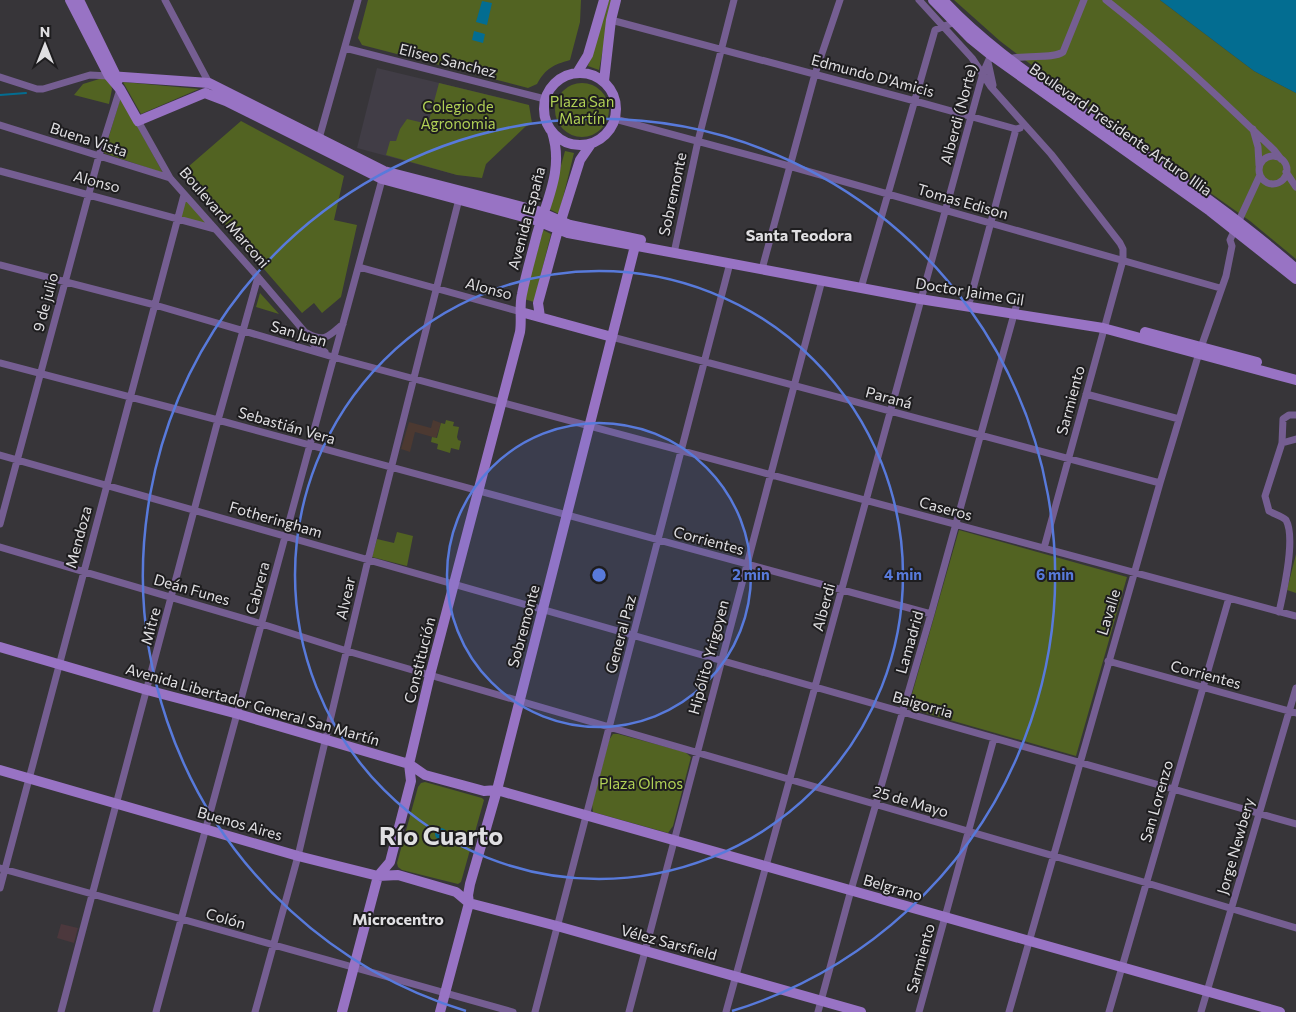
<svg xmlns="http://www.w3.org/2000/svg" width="1296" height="1012" font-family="Commissioner,sans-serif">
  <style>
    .commercial { fill: #4c3931 }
    .built { fill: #413d46 }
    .medical { fill: #4c383d }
    .green { fill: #526322 }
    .water { fill: #036d91 }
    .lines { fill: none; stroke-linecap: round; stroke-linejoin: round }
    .stream { stroke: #036d91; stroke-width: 2 }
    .street { stroke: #755e92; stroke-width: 7 }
    .secondary { stroke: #9873c4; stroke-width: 10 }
    .ring { fill: none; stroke: #587adb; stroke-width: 2.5 }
    .labels { text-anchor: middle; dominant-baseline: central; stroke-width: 4; stroke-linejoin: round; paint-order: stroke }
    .street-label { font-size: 15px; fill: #e0dfe2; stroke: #1e1d1f }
    .park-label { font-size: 15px; fill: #b1d156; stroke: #1e1d1f }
    .neighbourhood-label { font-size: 16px; font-weight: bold; fill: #e0dfe2; stroke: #1e1d1f }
    .town-label { font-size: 25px; font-weight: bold; fill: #e0dfe2; stroke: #1e1d1f }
    .centre { fill: #587adb; stroke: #1e1d1f; stroke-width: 2.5 }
    .ring-label { font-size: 15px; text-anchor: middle; font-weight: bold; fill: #587adb; stroke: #1e1d1f; stroke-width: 4; stroke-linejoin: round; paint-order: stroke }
  </style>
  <rect width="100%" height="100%" fill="#373539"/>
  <path class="commercial" d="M433,420L441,423L436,438L415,432L410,452L401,449L409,422L431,428Z"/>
  <path class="built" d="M377,68L518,102L457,175L357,148Z"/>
  <path class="medical" d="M61,924L78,928L74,943L57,938Z"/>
  <path class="green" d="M368,0H581L580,22L570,60C553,65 546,68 537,84L528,88L362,45L358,38Z
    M609,0H612L599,70L588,66Z
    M954,0H1160L1254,71L1296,93V259L1250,221L1054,82L1000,41Z
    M109,76L112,89L109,104L74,95L83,84Z
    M123,82L199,89L141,114Z
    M555 110a27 27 0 1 1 54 0a27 27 0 1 1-54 0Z
    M439,83L529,105L532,123L525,127L486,164L482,178L457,175L386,155L390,141H396L400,129L407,119L428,124Z
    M121,96L163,173L104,153Z
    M241,121L344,176L334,220L357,225L341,297L322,313L314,303L302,313L181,173Z
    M565,151L574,153L559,214L549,209Z
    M185,199L209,226L181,217Z
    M543,230L551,234L534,302L524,299Z
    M260,293L279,314L256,307Z
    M446,420L454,422L453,426L459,427L457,437L458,440L461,441L459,450L451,448L450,453L437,449L438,444L431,442L432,437L437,438L441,423L445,424Z
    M959,530L1127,577L1076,756L908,708Z
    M397,532L413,536L407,566L372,557L377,539L394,543Z
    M1296,554V593L1287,590Z
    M613,734H618L685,752L691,757L673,826L668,833L593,812L592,804L609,740Z
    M425,782L482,798L484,800L461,882L458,884L402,870L398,867L397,863L418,787L421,783Z"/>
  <path class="water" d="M1160,0H1296V93L1254,71Z
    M482,1L492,3L487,25L476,22Z
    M474,31L485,34L483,43L472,40Z
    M435 834a6 6 0 1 1 12 0a6 6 0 1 1-12 0Z"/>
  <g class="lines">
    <path class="stream" d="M0,95L26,93"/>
    <path class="street" d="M165,0L209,83L208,86
      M919,0L972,58L991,87L1051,154L1120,243L1123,249V260L1044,548
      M1106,0C1165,46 1220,98 1274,150L1281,159
      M611,20L915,101L1016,129
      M345,48L545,99
      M1006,60C1024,53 1051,60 1063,52L1084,0
      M988,62L993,85
      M0,77L37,89H43L90,75L109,76
      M615,119L789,166L1220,288
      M138,121L170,178L258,277L304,331L315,346L325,352
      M0,125L170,178
      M1253,129L1258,147L1259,165
      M318,142L358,0
      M1259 170a14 14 0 1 1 28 0a14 14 0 1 1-28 0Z
      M0,171L215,229
      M1286,172L1296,187
      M674,253L698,141L734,0
      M0,265L155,305L333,357L1296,616
      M359,267L521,312
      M762,269L815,74L840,0
      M861,288L935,30L957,21
      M970,300L1016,129L1020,128
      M307,333C325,343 329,336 343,324
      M612,337L1160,483
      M0,363L218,420L931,614
      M1086,394L1179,419
      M1282,443L1296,439
      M0,455L1296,824
      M0,524L99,156L120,89
      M0,547L262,624L347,651L1147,883L1296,928
      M1279,612C1284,590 1296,538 1286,520C1282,516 1274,514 1269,511L1265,496L1282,443L1283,419L1289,415H1296
      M1108,661L1296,713
      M0,868L513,1012
      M0,888L184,195
      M61,1012L218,420L258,277
      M156,1012L383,176
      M255,1012L298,856L368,560L460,195
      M535,1012L730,263
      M629,1012L822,280
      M726,1012L983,73L991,55
      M818,1012L851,890L931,614L1016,307
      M919,1012L994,738
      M1009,1012L1160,483L1199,353L1226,276L1232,246L1230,240L1260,175
      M1109,1012L1229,598
      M1201,1012L1296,688"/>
    <path class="secondary" d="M70,0L109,76L120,89L138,121L205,93L226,101L382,179L535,220L568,233L920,299L1103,328L1296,380
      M79,0L118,80
      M933,0L970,38L991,55L1210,211L1296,279
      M943,0C979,39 1023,70 1066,100C1143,155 1225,206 1296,269
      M544 109a36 36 0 1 1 72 0a36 36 0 1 1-72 0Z
      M577,73L588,55L604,0
      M109,76L209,83L384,171L538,211L570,225L641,240
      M604,81L611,20L616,0
      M521,312L612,337
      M540,317L538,303L558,230L580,160L591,144
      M1145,332L1257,362
      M0,647L147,690L238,714L409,764L425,775L484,791L497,790L1280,1012
      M0,770L298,856L378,876L398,875L456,892L469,903L557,926L861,1012
      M342,1012L378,876L390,862L411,781L409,764L430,675L520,332C522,320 519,307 522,294C526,274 532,254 537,234C547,199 564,169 552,132
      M440,1012L469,903L468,895L470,884L497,790L635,246"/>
  </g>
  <circle cx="599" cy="575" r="152" fill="#587adb" fill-opacity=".12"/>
  <g class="ring">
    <circle cx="599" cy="575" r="152"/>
    <circle cx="599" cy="575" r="304"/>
    <path d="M466 1011A456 456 0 1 1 732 1011"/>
  </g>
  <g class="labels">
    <g class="street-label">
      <text transform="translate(448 60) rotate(14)">Eliseo Sanchez</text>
      <text transform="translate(873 75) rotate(15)">Edmundo D'Amicis</text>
      <text transform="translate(958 114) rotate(-75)">Alberdi (Norte)</text>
      <text transform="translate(1121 129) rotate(35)">Boulevard Presidente Arturo Illia</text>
      <text transform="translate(89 139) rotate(18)">Buena Vista</text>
      <text transform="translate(97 181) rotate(15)">Alonso</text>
      <text transform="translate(672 194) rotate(-78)">Sobremonte</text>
      <text transform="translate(963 201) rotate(16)">Tomas Edison</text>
      <text transform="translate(225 217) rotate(49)">Boulevard Marconi</text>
      <text transform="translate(526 218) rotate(-75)">Avenida España</text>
      <text transform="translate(489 288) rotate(15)">Alonso</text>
      <text transform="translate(970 291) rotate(9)">Doctor Jaime Gil</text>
      <text transform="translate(45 302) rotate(-75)">9 de julio</text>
      <text transform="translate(299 333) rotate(16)">San Juan</text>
      <text transform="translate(889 397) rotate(15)">Paraná</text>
      <text transform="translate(1070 400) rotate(-75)">Sarmiento</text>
      <text transform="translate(287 425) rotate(16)">Sebastián Vera</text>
      <text transform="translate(946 508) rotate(15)">Caseros</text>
      <text transform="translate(276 519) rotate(16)">Fotheringham</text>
      <text transform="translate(78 537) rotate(-75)">Mendoza</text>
      <text transform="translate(709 540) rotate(15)">Corrientes</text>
      <text transform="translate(257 588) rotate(-75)">Cabrera</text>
      <text transform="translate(192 589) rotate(16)">Deán Funes</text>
      <text transform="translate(345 598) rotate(-77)">Alvear</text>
      <text transform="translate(823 607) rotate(-75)">Alberdi</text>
      <text transform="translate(1108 612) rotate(-73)">Lavalle</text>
      <text transform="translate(150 626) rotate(-75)">Mitre</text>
      <text transform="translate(523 626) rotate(-75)">Sobremonte</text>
      <text transform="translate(620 634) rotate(-75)">General Paz</text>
      <text transform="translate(909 642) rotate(-74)">Lamadrid</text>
      <text transform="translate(708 657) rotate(-75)">Hipólito Yrigoyen</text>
      <text transform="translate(419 660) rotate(-76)">Constitución</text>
      <text transform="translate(1206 674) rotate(15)">Corrientes</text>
      <text transform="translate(253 704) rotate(16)">Avenida Libertador General San Martín</text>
      <text transform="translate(923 704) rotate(16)">Baigorria</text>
      <text transform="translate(911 801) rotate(16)">25 de Mayo</text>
      <text transform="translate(1156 801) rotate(-74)">San Lorenzo</text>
      <text transform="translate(240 823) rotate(16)">Buenos Aires</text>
      <text transform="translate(1235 846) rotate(-74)">Jorge Newbery</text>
      <text transform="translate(893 887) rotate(16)">Belgrano</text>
      <text transform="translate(226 918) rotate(16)">Colón</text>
      <text transform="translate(669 942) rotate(15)">Vélez Sarsfield</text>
      <text transform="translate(920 958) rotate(-75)">Sarmiento</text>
    </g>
    <g class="park-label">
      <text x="582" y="101">Plaza San<tspan x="582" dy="17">Martín</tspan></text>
      <text x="458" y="106">Colegio de<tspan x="458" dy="17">Agronomia</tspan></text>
      <text x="641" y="783">Plaza Olmos</text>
    </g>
    <g class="neighbourhood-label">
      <text x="799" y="234">Santa Teodora</text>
      <text x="398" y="918">Microcentro</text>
    </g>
    <g class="town-label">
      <text x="441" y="835">Río Cuarto</text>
    </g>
  </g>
  <circle cx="599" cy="575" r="8" class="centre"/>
  <g class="ring-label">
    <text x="751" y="580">2 min</text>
    <text x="903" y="580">4 min</text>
    <text x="1055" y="580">6 min</text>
  </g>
  <g transform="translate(45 45)" stroke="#1e1d1f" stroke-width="4" paint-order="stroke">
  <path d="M0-4L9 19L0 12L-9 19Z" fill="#e0dfe2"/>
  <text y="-8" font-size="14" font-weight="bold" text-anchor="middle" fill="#e0dfe2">N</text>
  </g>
</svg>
